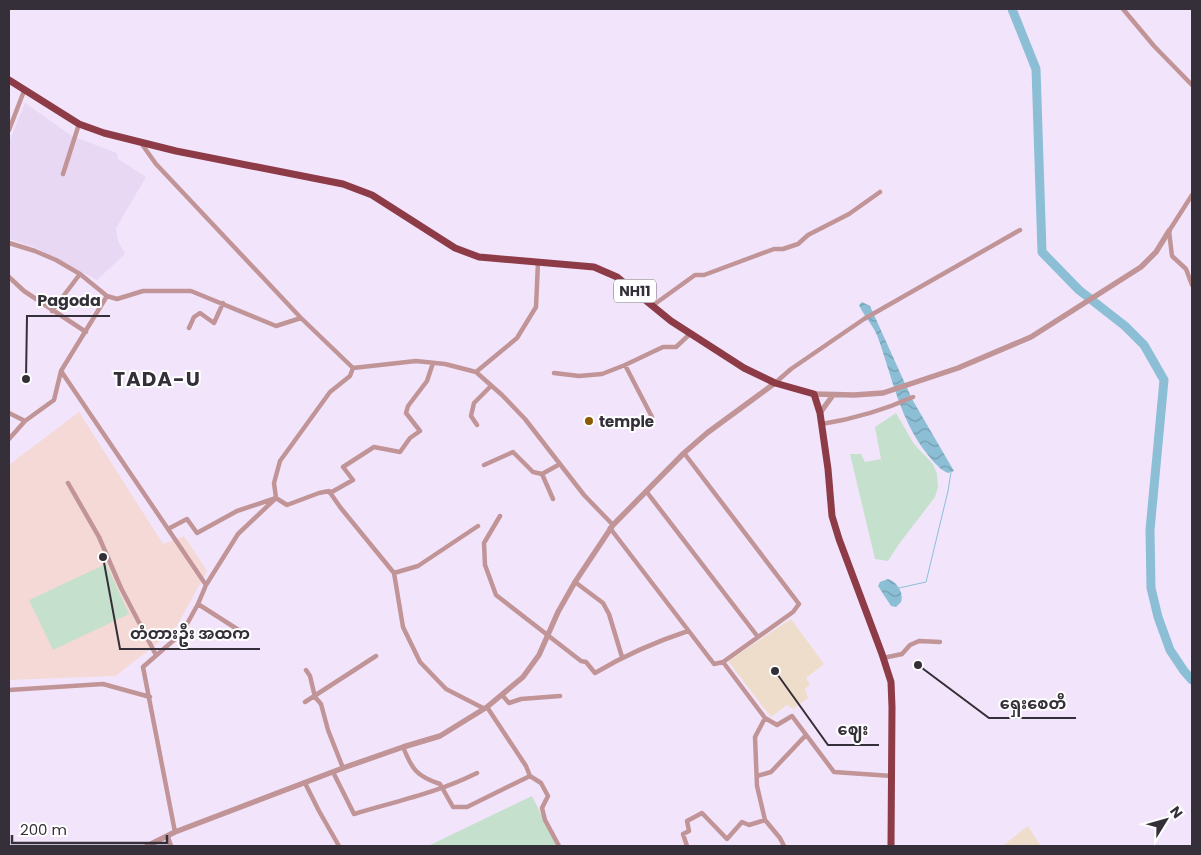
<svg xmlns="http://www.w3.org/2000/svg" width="1201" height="855" font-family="Poppins,'Noto Sans Myanmar',sans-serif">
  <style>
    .commercial { fill: #efddcc }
    .education { fill: #f4d9d6 }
    .built { fill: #e8d8f4 }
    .grass { fill: #c5e1cd }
    .water { fill: url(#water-waves) }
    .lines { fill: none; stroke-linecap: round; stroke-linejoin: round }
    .stream { stroke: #8cbfd6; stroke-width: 1 }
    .river { stroke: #8cbfd6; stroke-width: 9 }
    .minor { stroke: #c19497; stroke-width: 4.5 }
    .tertiary { stroke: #c19497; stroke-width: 5.5 }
    .trunk { stroke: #8e3b48; stroke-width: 7 }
    .poi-dot { fill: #8a5a00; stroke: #fff; stroke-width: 2 }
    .labels { text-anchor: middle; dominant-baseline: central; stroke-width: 4; stroke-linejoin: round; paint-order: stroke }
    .shield { fill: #fff; stroke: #716d74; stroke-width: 1 }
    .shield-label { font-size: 14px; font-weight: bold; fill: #342f38 }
    .poi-label { font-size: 15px; font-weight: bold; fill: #342f38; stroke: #fff; text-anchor: start }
    .district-label { font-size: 20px; font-weight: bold; letter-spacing: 1px; fill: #342f38; stroke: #fff }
    .leader { fill: none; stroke: #342f38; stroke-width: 2 }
    .callout-dot { fill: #342f38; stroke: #fff; stroke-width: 2 }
    .callout-label { font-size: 16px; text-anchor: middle; font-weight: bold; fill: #342f38; stroke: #fff; stroke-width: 4; stroke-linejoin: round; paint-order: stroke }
  </style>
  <defs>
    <pattern id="water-waves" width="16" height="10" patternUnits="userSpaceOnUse" patternTransform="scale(1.25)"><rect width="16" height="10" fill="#8cbfd6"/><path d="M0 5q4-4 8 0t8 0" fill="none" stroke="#739caf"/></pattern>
  </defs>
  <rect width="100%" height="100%" fill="#f2e5fb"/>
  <path class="commercial" d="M791,619L824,664L806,678L810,684L805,689L808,698L793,709L787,705L771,717L728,661Z
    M1028,826L1041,846H1002Z"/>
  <path class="education" d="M79,412L163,544L184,536L207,571L174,631L115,676L9,680V465Z"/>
  <path class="built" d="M25,103L72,136L117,153L118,159L146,177L116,228L118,241L125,254L97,280L34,247L9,239V142Z"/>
  <path class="grass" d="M896,413L914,444L933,464L937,474L938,487L935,497L899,544L888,561L875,559L850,454H861L865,462L881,459L875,427Z
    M106,564L129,614L53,650L29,600Z
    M532,796L557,846H428Z"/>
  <path class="water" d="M862,302L870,306L912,399L954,471L948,473C939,469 935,463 928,455C900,421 892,376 877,335C872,324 864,316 859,305Z
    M888,579C897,582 904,592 901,602L896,607L891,606L878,586L880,582Z"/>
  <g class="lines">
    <path class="stream" d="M899,588L926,582L948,491L951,472"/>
    <path class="river" d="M1012,9L1036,69L1042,252L1079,290L1125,326L1144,345L1164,380L1150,530L1151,588L1158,617L1170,650L1184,671L1192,680"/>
    <path class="minor" d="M1123,9L1154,46L1192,85
      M9,130L24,91
      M141,143L156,164L301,318L353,368L416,361L445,364L476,372L502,395L525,419L584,495L613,525
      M63,174L79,124
      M1192,195L1169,231L1172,256L1186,269L1192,285
      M9,243L35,251L56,260L80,274L107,296L117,299L143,291H191L276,326L301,318
      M9,277L24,291L86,332
      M652,306L695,275H704L774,249H783L798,244L808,235L849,214L880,192
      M52,311L80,274
      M189,328L194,317L200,313L214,323L223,303
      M625,365L652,417
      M61,371L168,529L187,519L197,533L237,511L276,498L287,505L319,493L329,491L340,507L394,573L403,627L420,662L446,689L483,708
      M476,372L517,338L536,307L538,262
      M554,373L579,376L602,374L625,365L663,347H676L691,333
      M775,383L791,369L864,319L1020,230
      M9,413L25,421L54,400L61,371L107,296
      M822,424C853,419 884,410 913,397
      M477,425L471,416L474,403L491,386
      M9,439L25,421
      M684,453L799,604L793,612L723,662
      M484,465L513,452L533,472L542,474L560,464
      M542,474L553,499
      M68,483L99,537L121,588L156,655
      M646,491L758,637
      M330,493L353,480L343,467L374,447L400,452L410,438L420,431L406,413L408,406L427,381L433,363
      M500,516L484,543L485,565L496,595L581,661L586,662L595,673C625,655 655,642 688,631
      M610,528L714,664L723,662L765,718L777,725L792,716L834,772L892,776
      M168,529L206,585
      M394,573L418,566L478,526
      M575,582L603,603L609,614L622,657
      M198,604L248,636
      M883,658L902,654L910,645L919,641L940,642
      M306,670L310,676L315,697L321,704L328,730L343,768
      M9,690L103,684L150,697
      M502,695L509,703L521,699L560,696
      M305,702L376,656
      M487,707L526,766L530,776L541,783L548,796L542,808L545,820L559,846
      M765,718L755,737L757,786L765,820L780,838L784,846
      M403,747C412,769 416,776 440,784L453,807H467L530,776
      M333,772L354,814C397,801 437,793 477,773
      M757,776L771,772L806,735
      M305,783L319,811L339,846
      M175,832L143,667L182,633L198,604L206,585L238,534L276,498L274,483L280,461L330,392L350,376L353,368
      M168,837L171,846
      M687,846L683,834L689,831L687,821L702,813L727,839L742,822L749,825L765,820"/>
    <path class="tertiary" d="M814,394L854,395L883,393L958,368L1031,337L1141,267L1156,252L1169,231
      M820,413L833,395
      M147,846L175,832L343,768L403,747L440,736L487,707L523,677L539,655L558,612L575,582L613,525L684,453L707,433L775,383"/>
    <path class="trunk" d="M9,80L79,124L104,133L176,151L343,184L372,195L455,248L479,257L594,267L617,277L671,321L744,368L775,383L814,394L820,413L828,469L832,516L839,539L882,654L891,682L892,707L891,846"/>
  </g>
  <circle class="poi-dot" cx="589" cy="421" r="5"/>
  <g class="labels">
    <rect class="shield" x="614" y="279.5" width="42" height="23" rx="4"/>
    <g class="shield-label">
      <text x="635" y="291">NH11</text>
    </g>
    <g class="poi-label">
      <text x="599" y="421">temple</text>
    </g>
    <g class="district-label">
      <text x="157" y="379">TADA-U</text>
    </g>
  </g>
  <path class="leader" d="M26 379L27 316H110M103 557L120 649H260M918 665L989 718H1076M775 671L828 745H879"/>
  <g class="callout-dot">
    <circle cx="26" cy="379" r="5"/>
    <circle cx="103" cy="557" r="5"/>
    <circle cx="918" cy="665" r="5"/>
    <circle cx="775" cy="671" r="5"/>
  </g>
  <g class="callout-label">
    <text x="69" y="306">Pagoda</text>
    <text x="190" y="639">တံတားဦး အထက</text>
    <text x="1033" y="709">ရှေးစေတီ</text>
    <text x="853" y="735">ဈေး</text>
  </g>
  <rect width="1201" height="855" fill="none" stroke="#342f38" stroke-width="20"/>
  <g transform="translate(1166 820) rotate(53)" stroke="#ffffff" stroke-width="4" paint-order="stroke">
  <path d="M0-4L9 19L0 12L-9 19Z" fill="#342f38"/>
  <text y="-8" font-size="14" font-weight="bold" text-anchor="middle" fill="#342f38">N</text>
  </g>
  <path d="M12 835v8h155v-8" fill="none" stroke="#342f38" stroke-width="2.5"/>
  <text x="20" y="835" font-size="15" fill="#342f38" stroke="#ffffff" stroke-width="4" paint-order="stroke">200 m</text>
</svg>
